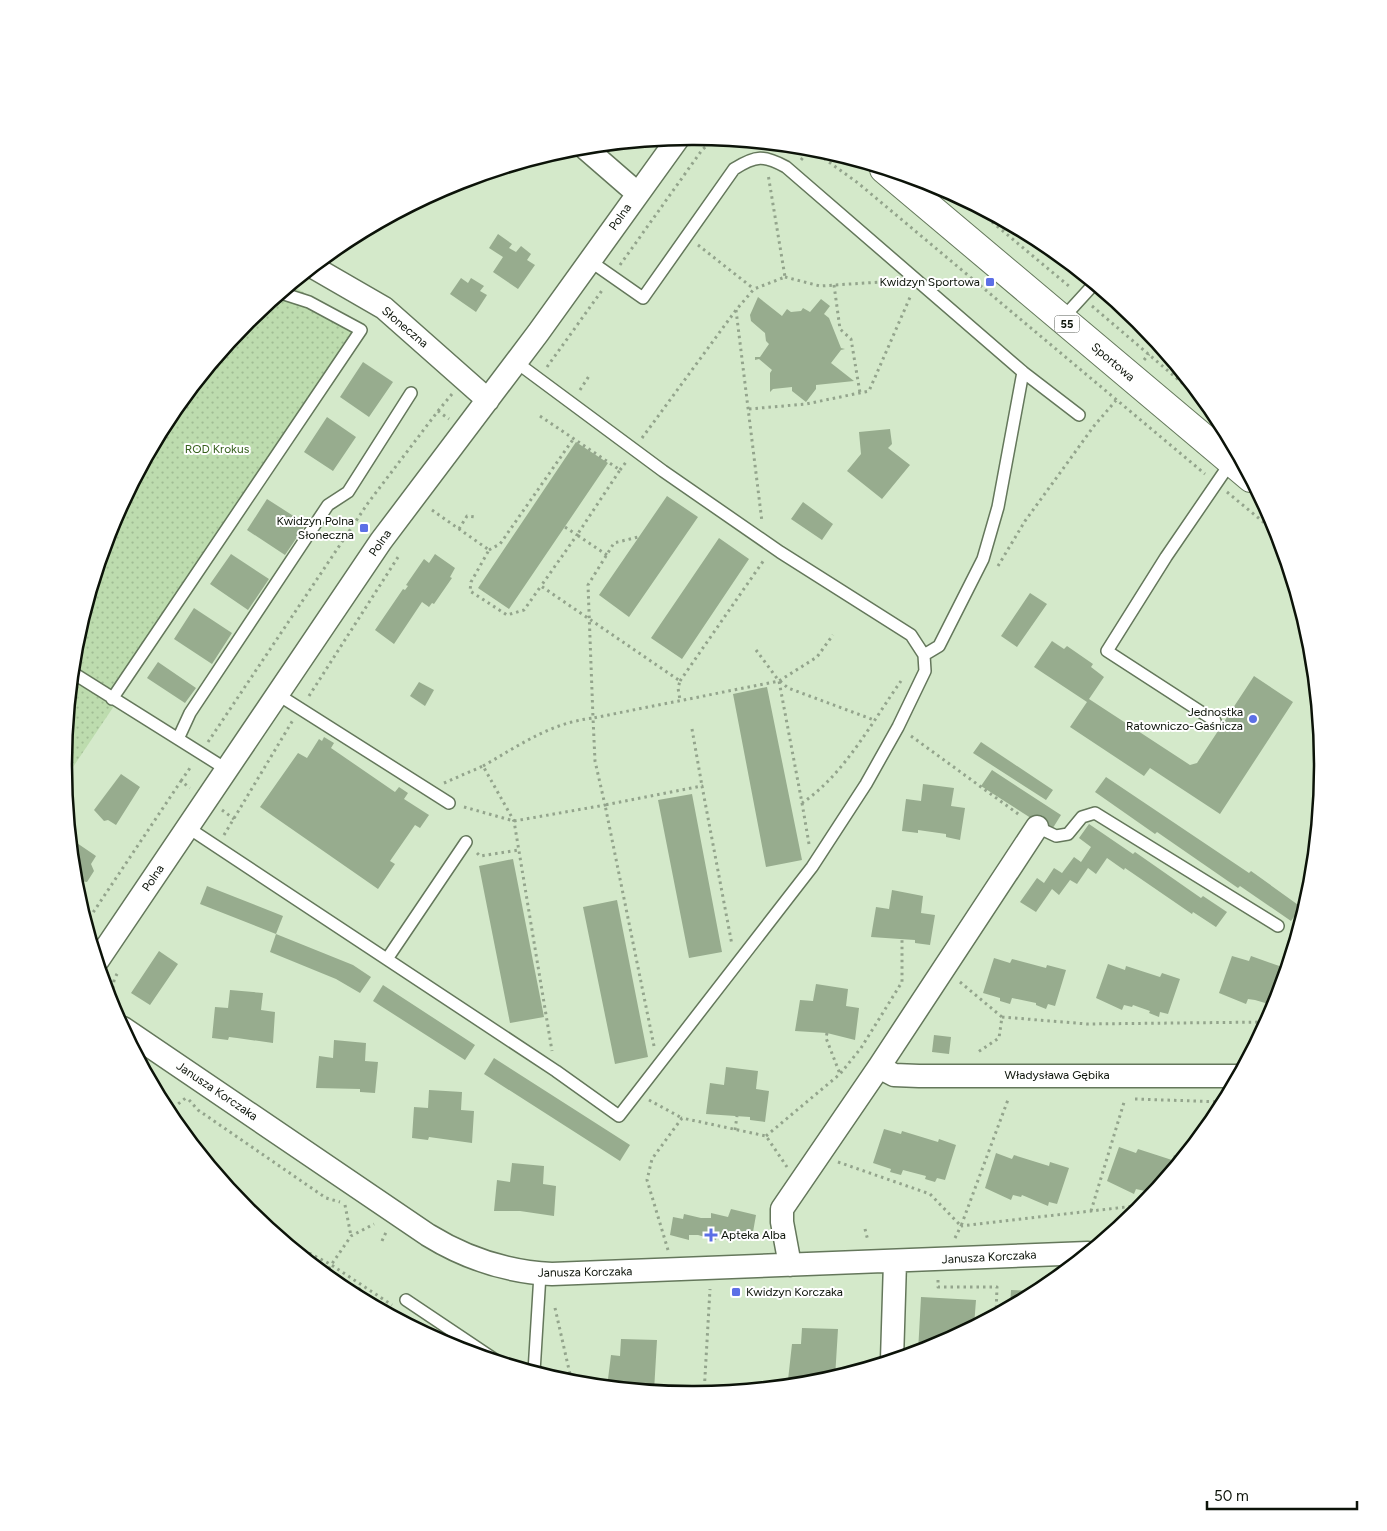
<svg xmlns="http://www.w3.org/2000/svg" width="1387" height="1531" font-family="Figtree,sans-serif">
  <style>
    .grass { fill: url(#grass-tufts) }
    .garden { fill: url(#garden-dots) }
    .pitch { fill: #bddcae }
    .building { fill: #97ac8e }
    .lines { fill: none; stroke-linecap: round; stroke-linejoin: round }
    .service-casing { stroke: #64775b; stroke-width: 14 }
    .minor-casing { stroke: #64775b; stroke-width: 25 }
    .primary-casing { stroke: #64775b; stroke-width: 30 }
    .path { stroke: #93a48c; stroke-width: 3; stroke-dasharray: 2.5 4; stroke-linecap: butt }
    .service { stroke: #fff; stroke-width: 11 }
    .minor { stroke: #fff; stroke-width: 22 }
    .primary { stroke: #fff; stroke-width: 28 }
    .poi-dot { fill: #5c6fe6; stroke: #fff; stroke-width: 2 }
    .labels { text-anchor: middle; dominant-baseline: central; stroke-width: 4; stroke-linejoin: round; paint-order: stroke }
    .shield { fill: #fff; stroke: #555a53; stroke-width: 1 }
    .shield-label { font-size: 11px; font-weight: bold; fill: #0c1309 }
    .street-label { font-size: 12px; fill: #0c1309; stroke: #fff }
    .poi-label { font-size: 12px; fill: #0c1309; stroke: #fff; text-anchor: end }
    .park-label { font-size: 12px; fill: #36601d; stroke: #fff }
    .rim { fill: none; stroke: #0c1309; stroke-width: 2.5 }
  </style>
  <defs>
    <pattern id="grass-tufts" width="24" height="20" patternUnits="userSpaceOnUse" patternTransform="scale(1.25)"><rect width="24" height="20" fill="#bddcae"/><path d="M3 7l-1-3M5 7V3M7 7l1-3M15 17l-1-3M17 17v-4M19 17l1-3" fill="none" stroke="#a1bc94"/></pattern>
    <pattern id="garden-dots" width="8" height="8" patternUnits="userSpaceOnUse" patternTransform="scale(1.25)"><rect width="8" height="8" fill="#bddcae"/><path d="M2 2h.1M6 6h.1" fill="none" stroke="#a1bc94" stroke-width="1.8" stroke-linecap="round"/></pattern>
  </defs>
  <rect width="100%" height="100%" fill="#d4e9ca"/>
  <path class="grass" d="M1029,234L1044,242L1139,320L1148,332Z"/>
  <path class="garden" d="M291,285L367,329L65,779L64,765L76,642L112,524L170,415L248,320Z"/>
  <path class="pitch" d="M1027,233L1044,242L1075,268L1074,270Z"/>
  <path class="building" d="M498,234L512,244L509,248L516,252L521,246L531,254L527,260L535,265L518,289L493,272L503,257L489,248Z
    M461,278L468,283L471,278L484,286L480,291L487,295L476,312L450,294Z
    M758,297L782,316L787,309L791,312L801,311L803,308L810,312L821,299L830,306L824,314L829,318L841,348L845,349L841,350L831,363L854,381L816,385V389L806,402L792,391V387L773,389L770,392V373L772,370L759,359L755,360V357H760L769,344L766,341L765,333L751,321L750,315Z
    M363,362L393,382L369,417L340,397Z
    M327,417L356,437L333,471L304,452Z
    M890,429L892,444L888,448L910,465L882,499L847,471L861,454L859,432Z
    M576,442L608,463L509,609L478,588Z
    M667,496L698,517L629,617L599,595Z
    M267,499L306,524L285,555L247,530Z
    M803,502L833,524L822,540L791,519Z
    M719,538L749,559L682,659L651,638Z
    M231,554L269,579L248,610L210,584Z
    M435,554L455,568L450,577L452,578L434,604L432,603L429,607L422,602L394,644L375,630L403,589L405,590L408,586L406,585L424,559L429,563Z
    M1030,593L1047,604L1017,647L1001,636Z
    M194,608L232,633L212,664L174,639Z
    M1052,641L1064,649L1067,646L1093,664L1091,667L1104,677L1089,699L1190,765L1197,763L1254,676L1293,702L1220,814L1150,768L1144,776L1070,727L1087,702L1034,667Z
    M158,662L196,688L185,703L147,678Z
    M419,682L434,690L425,706L410,696Z
    M767,687L802,860L766,867L733,694Z
    M324,737L334,743L331,748L395,792L399,787L408,793L404,799L429,815L420,828L415,825L390,861L395,864L378,889L260,807L298,753L307,758L319,739L322,741Z
    M981,742L1053,790L1046,800L973,753Z
    M992,770L1061,815L1051,831L981,786Z
    M121,774L140,787L116,825L108,820L104,821L94,810Z
    M1106,777L1249,873L1251,871L1301,907L1291,921L1240,886L1238,888L1157,832L1155,834L1095,792Z
    M923,784L954,788L951,806L965,808L960,840L946,837V834L918,830V833L902,831L906,799L921,801Z
    M692,794L722,952L689,958L658,800Z
    M1089,824L1133,854L1135,852L1201,898L1203,896L1227,912L1216,927L1193,912L1192,914L1125,868L1124,870L1107,858L1096,874L1088,868L1077,884L1070,880L1059,895L1052,889L1036,912L1020,902L1037,878L1044,883L1054,868L1062,873L1074,857L1081,862L1091,847L1079,838Z
    M71,839L96,856L91,864L94,871L87,882L79,881L76,886Z
    M513,859L544,1017L510,1023L479,866Z
    M207,886L283,916L276,934L200,904Z
    M892,890L923,896L921,913L935,915L930,945L915,943V940L871,937L876,907L889,909Z
    M617,900L648,1057L615,1064L583,907Z
    M276,934L353,965L371,977L360,993L336,979L270,952Z
    M159,951L178,964L150,1005L131,993Z
    M1232,956L1249,961L1251,956L1285,968L1286,964H1288L1274,1010L1271,1009L1272,1005L1255,1000L1248,999L1246,1004L1219,993Z
    M994,958L1010,963L1012,959L1046,968L1047,965L1066,970L1055,1006L1048,1004L1046,1009L1036,1005V1003L1012,998L1010,1004L1000,1001V998L983,993Z
    M1108,964L1125,970L1126,966L1160,977L1162,973L1180,979L1168,1014L1160,1012L1159,1017L1149,1013L1150,1011L1133,1005L1132,1007L1124,1005L1122,1010L1096,998Z
    M816,984L848,989L846,1006L859,1008L855,1040L827,1033L795,1031L800,1000L813,1001Z
    M383,985L475,1045L465,1060L373,1001Z
    M230,990L263,993L261,1010L275,1012L273,1043L237,1038L229,1037L228,1040L212,1038L215,1007L228,1008Z
    M934,1035L951,1037L949,1054L932,1052Z
    M334,1040L366,1043L365,1061L378,1062L375,1093L360,1092V1089L316,1088L319,1056L333,1058Z
    M494,1058L630,1145L620,1161L484,1074Z
    M726,1067L758,1071L756,1089L769,1091L765,1122L750,1120V1117L706,1114L710,1083L724,1085Z
    M429,1090L462,1092L461,1110L474,1111L472,1143L429,1137L428,1140L412,1138L414,1107L428,1108Z
    M884,1129L901,1134L902,1131L938,1142L939,1139L956,1145L945,1180L937,1178L935,1182L925,1179L926,1176L903,1170L901,1175L890,1172L891,1169L873,1163Z
    M1119,1147L1136,1153L1138,1149L1172,1160L1174,1155L1182,1158L1154,1193L1136,1189L1134,1194L1107,1181Z
    M996,1153L1012,1159L1014,1155L1049,1166L1050,1162L1069,1168L1057,1204L1049,1202L1048,1206L1022,1195L1021,1197L1013,1195L1011,1200L985,1188Z
    M512,1163L544,1166L543,1184L556,1186L554,1216L520,1211H494L497,1180L510,1182Z
    M731,1209L756,1215L753,1232L745,1231L744,1237L717,1234L716,1240L698,1235H689V1240L670,1235L673,1217L683,1219L684,1214L701,1218H711V1213L728,1217Z
    M1011,1290L1040,1291L1010,1307Z
    M921,1297L976,1300L974,1326L934,1347L918,1352Z
    M802,1328L838,1329L835,1378L808,1384V1381L788,1380L792,1344H801Z
    M621,1339L657,1340L654,1391L607,1387L611,1355L620,1356Z"/>
  <g class="lines">
    <g class="service-casing">
      <path id="service" d="M590,261L643,298L734,169C756,155 764,155 786,167L1023,372L1079,415
        M1062,319L1094,284
        M516,362L663,471L780,552L911,635L924,655
        M73,673L226,769
        M277,694L449,803
        M112,699L361,330L309,302L281,293
        M1215,721L1107,651L1166,557L1231,462
        M178,739L190,713L328,505L348,492L411,393
        M187,827L556,1071L619,1116L812,867L866,784L898,727L925,671L924,655L939,646L983,559L998,507L1023,372
        M1037,827L1056,836L1068,834L1082,817L1095,813L1278,926
        M387,959L466,842
        M406,1300L497,1361
        M534,1372L540,1274"/>
    </g>
    <g class="minor-casing">
      <path id="minor" d="M584,147L637,193
        M313,267L384,308L488,400
        M98,960L381,541L538,333L679,137
        M123,1028L428,1235C467,1259 506,1272 552,1274L1088,1253
        M879,1067L1037,827
        M790,1265L782,1222V1209L879,1067L894,1075L919,1076H1238
        M892,1360L895,1262"/>
    </g>
    <g class="primary-casing">
      <path id="primary" d="M884,169L1251,478"/>
    </g>
    <path class="path" d="M808,147L858,183L1205,474
      M801,160L810,149
      M967,201L1070,287
      M698,245L754,289
      M620,265L702,150L715,138
      M785,277L820,286L896,281
      M834,285L840,329L851,339L860,393
      M1092,306L1208,405
      M736,310L762,522
      M1144,360L1149,354
      M547,367L603,289
      M580,390L589,376
      M749,409L806,404L869,391L911,295
      M438,411L452,394
      M540,416L620,470L577,535L607,555
      M642,438L736,310L754,289L785,277L768,174
      M620,470L626,462
      M1227,492L1279,535
      M432,510L489,550L471,582L470,591L507,615L524,610L541,586
      M565,527L577,535L541,586L680,681L678,688L680,700
      M459,529L467,516L475,517
      M489,550L500,544L574,438
      M998,566L1025,521L1094,426L1118,398
      M756,650L779,681L802,803C844,775 872,722 901,681
      M680,681L764,560
      M780,681L788,688L874,720
      M309,696L400,554
      M692,729L702,786
      M911,736L1021,816
      M208,742L368,503L438,411L449,419
      M483,766C520,745 550,723 593,718L588,585L614,543L638,537
      M181,781L192,765
      M444,783L483,766L514,821L552,1051
      M802,803L809,844
      M464,807L514,821L605,805L595,761L593,718L779,681L817,657L833,635
      M222,810L234,819
      M224,835L293,720
      M477,853L480,856L519,850
      M86,923L181,781L190,788
      M960,982L1002,1017L999,1038L978,1052V1055
      M110,1001C116,990 109,985 119,971
      M1002,1017L1087,1024L1267,1022
      M827,1033L826,1038L840,1074
      M654,1046L605,805L702,786L732,945
      M1135,1099L1224,1102
      M189,1100L198,1110L326,1198L340,1202
      M649,1100L682,1118
      M168,1112L187,1097
      M735,1130L737,1116
      M766,1136L840,1074L861,1048L902,982V939
      M838,1162L930,1194L961,1226L1009,1097
      M345,1205L351,1236
      M1091,1211L1125,1099
      M865,1229L868,1241
      M955,1238L961,1226L1143,1205
      M286,1241L330,1264L392,1305
      M382,1241L387,1230
      M668,1250L647,1180L652,1159L682,1118L766,1136L787,1167
      M325,1274L351,1236L374,1224
      M938,1280V1287H997L996,1314
      M355,1295L362,1285
      M555,1308L572,1383
      M704,1394L710,1289"/>
    <use href="#service" class="service"/>
    <use href="#minor" class="minor"/>
    <use href="#primary" class="primary"/>
  </g>
  <g class="poi-dot">
    <rect x="985" y="277" width="10" height="10" rx="2.5"/>
    <rect x="359" y="523" width="10" height="10" rx="2.5"/>
    <circle cx="1253" cy="719" r="5"/>
    <path d="M708.5 1227.5h5v5h5v5h-5v5h-5v-5h-5v-5h5z"/>
    <rect x="731" y="1287" width="10" height="10" rx="2.5"/>
  </g>
  <g class="labels">
    <rect class="shield" x="1054.5" y="315.5" width="25" height="17" rx="4"/>
    <g class="shield-label">
      <text x="1067" y="324">55</text>
    </g>
    <g class="street-label">
      <text transform="translate(620 217) rotate(-55)">Polna</text>
      <text transform="translate(405 327) rotate(40)">Słoneczna</text>
      <text transform="translate(1113 362) rotate(40)">Sportowa</text>
      <text transform="translate(380 543) rotate(-55)">Polna</text>
      <text transform="translate(153 878) rotate(-56)">Polna</text>
      <text x="1057" y="1075">Władysława Gębika</text>
      <text transform="translate(217 1091) rotate(34)">Janusza Korczaka</text>
      <text transform="translate(989 1257) rotate(-3)">Janusza Korczaka</text>
      <text transform="translate(585 1272) rotate(-1)">Janusza Korczaka</text>
    </g>
    <g class="poi-label">
      <text x="980" y="282">Kwidzyn Sportowa</text>
      <text x="354" y="521">Kwidzyn Polna<tspan x="354" dy="14">Słoneczna</tspan></text>
      <text x="1243" y="712">Jednostka<tspan x="1243" dy="14">Ratowniczo-Gaśnicza</tspan></text>
      <text x="721" y="1235" text-anchor="start">Apteka Alba</text>
      <text x="746" y="1292" text-anchor="start">Kwidzyn Korczaka</text>
    </g>
    <g class="park-label">
      <text x="217" y="449">ROD Krokus</text>
    </g>
  </g>
  <path d="M0 0H1387V1531H0ZM692 145H694A620 620 0 0 1 1314 765V766A620 620 0 0 1 694 1386H692A620 620 0 0 1 72 766V765A620 620 0 0 1 692 145Z" fill="#fff" fill-rule="evenodd"/>
  <path class="rim" d="M692 145H694A620 620 0 0 1 1314 765V766A620 620 0 0 1 694 1386H692A620 620 0 0 1 72 766V765A620 620 0 0 1 692 145Z"/>
  <path d="M1207 1501v8h150v-8" fill="none" stroke="#0c1309" stroke-width="2.5"/>
  <text x="1214" y="1501" font-size="15" fill="#0c1309" stroke="#ffffff" stroke-width="4" paint-order="stroke">50 m</text>
</svg>
